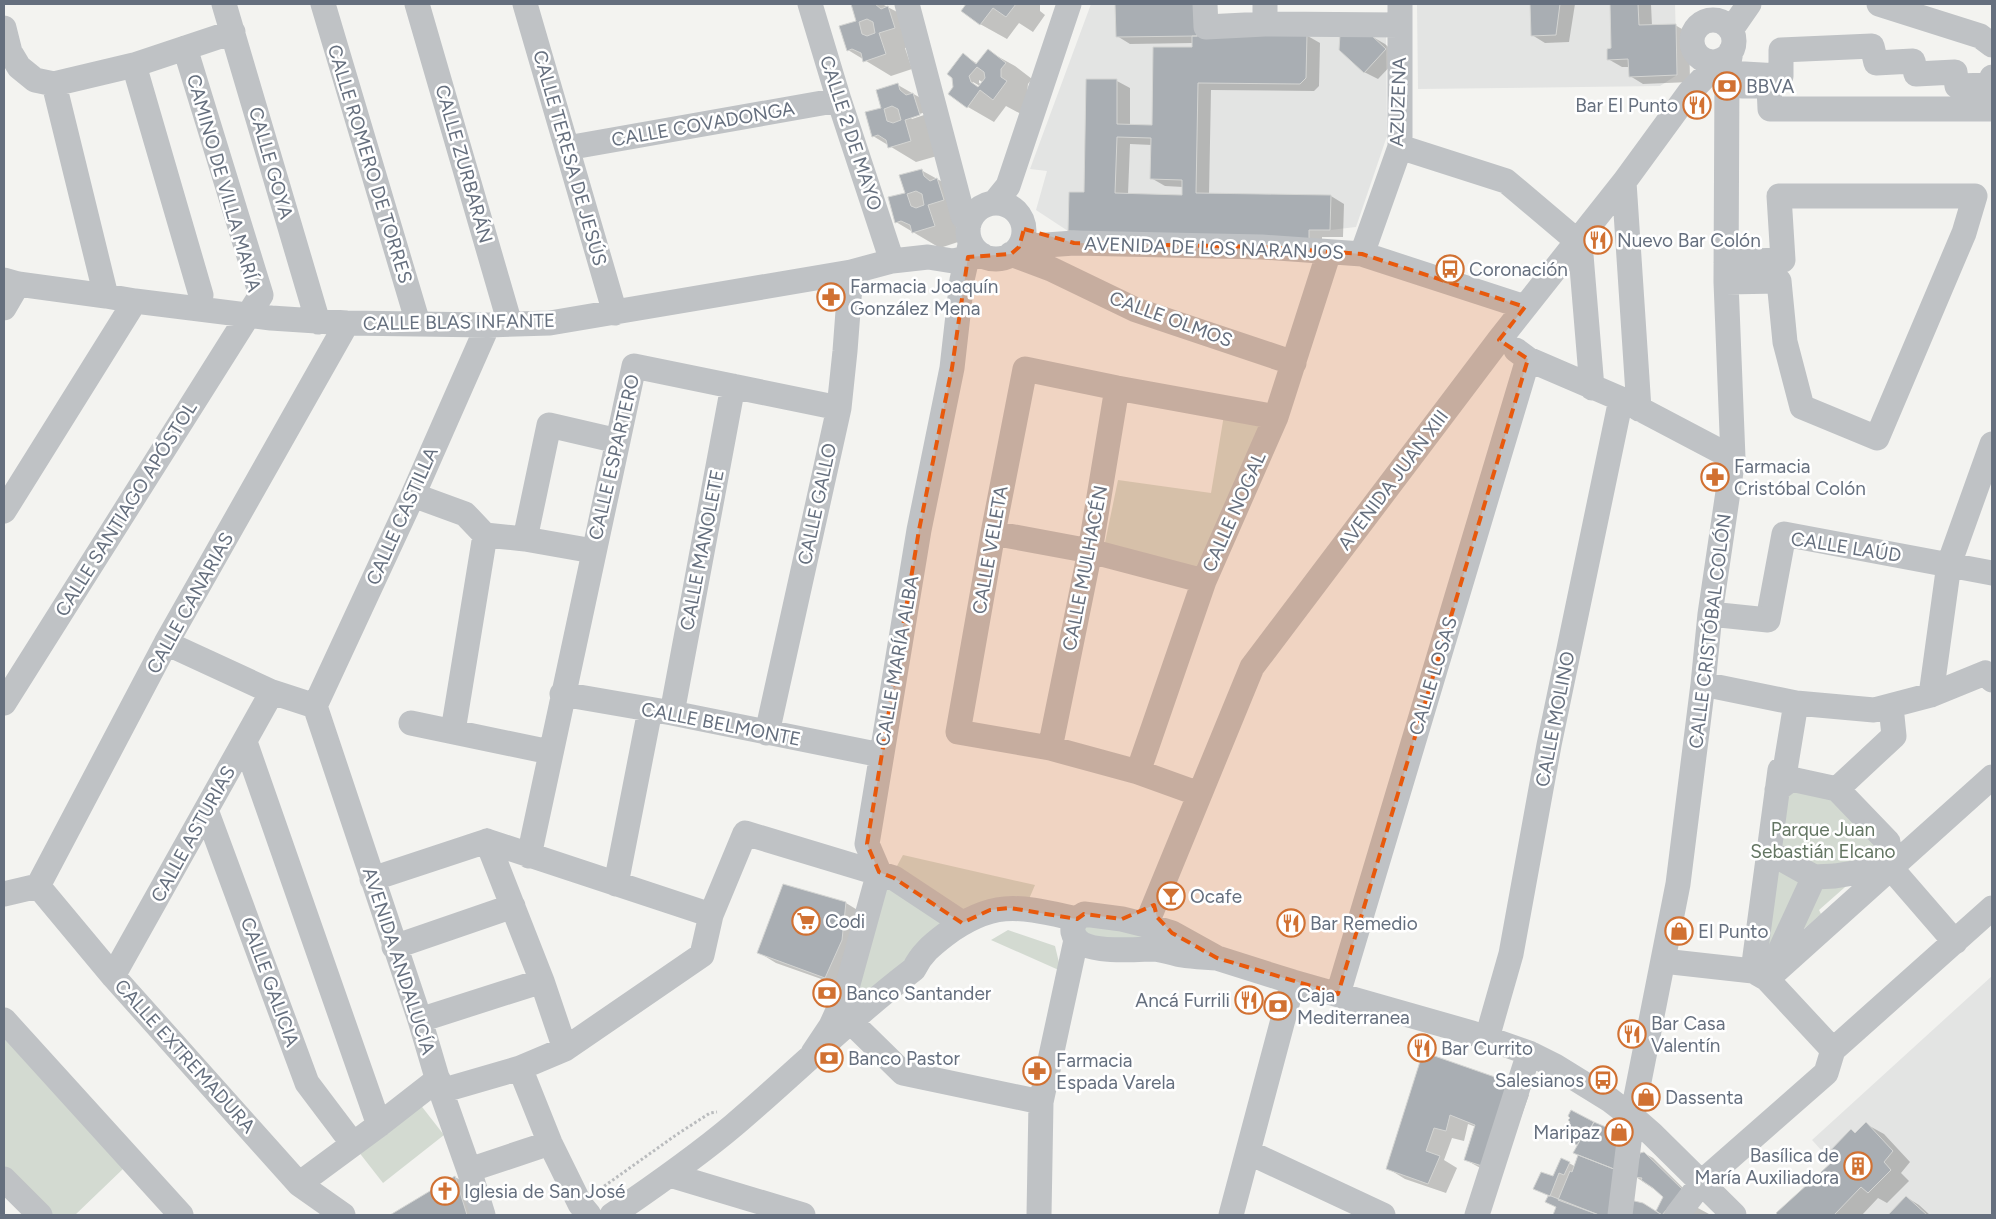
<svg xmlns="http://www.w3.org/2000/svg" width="1996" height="1219" font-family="Figtree,sans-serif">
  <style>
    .built { fill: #e3e4e3 }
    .green { fill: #d3dad1 }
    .shadow { fill: #0003; fill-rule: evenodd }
    .building { fill: #a9aeb3; stroke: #d4d5d3; fill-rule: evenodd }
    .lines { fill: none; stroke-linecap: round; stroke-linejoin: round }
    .path { stroke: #b9bbbd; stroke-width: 3; stroke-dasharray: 2.5 2.5; stroke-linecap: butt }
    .minor { stroke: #bfc2c5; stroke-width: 25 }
    .marked { fill: #e8590c; fill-opacity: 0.2; stroke: #e8590c; stroke-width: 4; stroke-dasharray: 10 6; stroke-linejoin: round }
    .labels { text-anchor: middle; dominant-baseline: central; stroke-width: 5; stroke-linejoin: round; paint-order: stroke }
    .poi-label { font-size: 19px; fill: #656f7e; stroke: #fff; text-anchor: start }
    .street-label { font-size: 19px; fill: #656f7e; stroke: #fff }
    .park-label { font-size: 19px; fill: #647663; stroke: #fff }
  </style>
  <rect width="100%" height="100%" fill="#f3f3f0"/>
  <path class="built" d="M1091,4H1196L1197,36L1307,34L1386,35L1387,136L1356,227L1330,230L1068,231L1036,210L1047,171L1030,169Z
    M1417,4H1675L1677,75L1660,86L1418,89Z
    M1992,976V1215H1778L1776,1213L1832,1162L1812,1140Z"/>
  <path class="green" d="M1224,415L1269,418L1199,579L1102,557L1118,480L1211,493Z
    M1783,774L1835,783L1895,843L1819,910L1821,914L1774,955L1760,954Z
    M903,855L1035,885L1029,899L970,911L940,905L892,875Z
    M881,877L951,923L835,1025Z
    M1084,925L1148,934L1145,944L1083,935Z
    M1008,930L1055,946L1061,971L991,940Z
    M4,1027L125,1167L75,1215H44L4,1174Z
    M419,1103L444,1135L383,1183L358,1151Z"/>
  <path class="shadow" d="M852,4H882L899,13L921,44L905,48L912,69L891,76L848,50L857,22Z
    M967,4H1040V11L1045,15L1033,32L1019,23L1007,39L980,24Z
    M1116,4H1209L1210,37L1306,35L1320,43L1319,86L1314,91L1211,90L1209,195L1331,196L1344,204L1343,237H1322V247L1085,194L1117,81L1130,88V125L1154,126L1193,49V43L1130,44L1117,36ZM1130,144L1152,145L1151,178L1165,186L1183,187V196L1128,194Z
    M1531,4H1575L1569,42L1545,43L1532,35Z
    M1611,4H1651L1652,26L1675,25L1689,33L1690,82L1643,84L1630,76L1629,67H1622L1608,59L1612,50Z
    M1371,36L1385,44L1399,57L1378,79L1364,72Z
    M988,51L1015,66L1032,79L1028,84L1027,93L1021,114L1006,106L994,122L968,107L954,87L963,55L978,64ZM979,80L987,85L986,87L979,83ZM973,82L980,86L978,88L971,84Z
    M898,85L924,100L937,156L916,162L873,136L883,108ZM926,112L927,114L912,119L910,117Z
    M921,170L948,185L954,220L961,241L940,248L896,222L906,194Z
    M846,903L864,914L844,987L776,963L758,952Z
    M1424,1053L1511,1084L1529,1095L1500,1175L1484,1170L1466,1160L1476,1127L1468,1124L1464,1141L1452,1138L1444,1160L1457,1168L1446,1193L1405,1179L1387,1168Z
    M1866,1124L1884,1134L1910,1162L1901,1173L1909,1181L1887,1203L1878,1198L1862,1215H1780L1778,1213L1834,1162L1851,1131L1857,1134Z
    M1568,1127L1626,1137L1624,1215H1554L1557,1207L1549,1196L1535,1189L1553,1178L1569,1163L1576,1167L1579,1155L1574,1153L1578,1145L1571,1141L1575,1131Z
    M1644,1153L1653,1158L1691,1196L1675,1215H1628L1656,1212L1664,1196L1636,1177Z
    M455,1177L473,1187L481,1215H393Z
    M1906,1197L1919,1205L1930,1215H1889Z
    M1696,1207L1709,1214L1710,1215H1688Z"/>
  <path class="building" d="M851,4H875L881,9L888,6L895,28L879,33L886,54L863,62L861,53L852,49L847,51L839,26L856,21ZM867,19L873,22L875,33L867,36L862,34L859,22Z
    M966,4H1016L1006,17L993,8L980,25L961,11Z
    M1115,4H1196L1197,36L1116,37Z
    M1530,4H1560L1556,35L1531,36Z
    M1610,4H1638L1639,25L1676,24L1677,75L1629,77L1628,59L1607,60V49L1611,48Z
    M1307,34L1306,78L1300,84L1198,83L1196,193L1331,195L1330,230H1309V240L1068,231L1069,192H1084L1086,79H1117V124L1152,125L1153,47H1192V36ZM1117,137L1151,138L1150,179L1182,180V195L1115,193Z
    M1340,34L1371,35L1386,49L1364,73L1339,50Z
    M988,49L1006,63L1001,69V77L1007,81L993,100L980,90L967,108L948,94L953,87L952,78L947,74L963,53L976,64ZM977,67L984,72L985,78L978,87L971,82L969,76Z
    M898,83L900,90L906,95L913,93L920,115L905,120L911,141L888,148L886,140L878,135L872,137L865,112L881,108L876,90ZM892,106L898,109L901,120L893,123L887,121L884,109Z
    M922,169L924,176L930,181L937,178L944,200L928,205L935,226L912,233L910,225L901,221L895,223L888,197L905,193L899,175ZM916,191L922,194L924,205L916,208L911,206L907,194Z
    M783,884L846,902L842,940L825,978L757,953Z
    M1423,1052L1512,1083L1482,1166L1464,1160L1475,1125L1450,1115L1446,1131L1434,1128L1426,1151L1440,1156L1428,1184L1386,1169Z
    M1571,1110L1594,1122L1585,1138L1582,1137L1577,1145L1570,1141L1575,1129L1566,1128L1570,1122L1568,1120L1570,1118L1568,1116Z
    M1594,1122L1627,1136L1619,1171L1573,1153L1582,1137L1585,1138Z
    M1866,1122L1893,1151L1884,1162L1891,1170L1868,1193L1861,1187L1834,1215H1778L1776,1213L1832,1162L1826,1155L1851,1129L1855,1133Z
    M1644,1152L1683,1190L1662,1215L1656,1211L1663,1197L1653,1188L1641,1180L1642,1178L1634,1177L1640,1153Z
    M1578,1155L1619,1171L1609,1215H1599L1558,1200L1570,1171L1572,1172Z
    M1561,1158L1570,1162L1564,1175L1559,1173L1550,1196L1533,1189L1541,1172L1553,1176Z
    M455,1176L467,1215H390Z
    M1548,1196H1551L1599,1215H1553L1556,1207L1545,1202Z
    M1906,1196L1927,1215H1888Z
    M1630,1200L1643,1203L1662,1215H1626Z"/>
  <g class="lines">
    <path class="path" d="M596,1192L676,1135L710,1113L717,1112"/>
    <path class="minor" d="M224,4L318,322
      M323,4L418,323
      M417,4L510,324
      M525,4L615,313
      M810,4L839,100L892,261
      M907,4L963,216L969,224
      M1205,4L1206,27L1265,24L1400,25
      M1265,4V24
      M1879,4L1980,36L1992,45
      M1692 41a21 21 0 1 1 42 0a21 21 0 1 1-42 0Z
      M4,28L10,52L19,67L35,80L54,84L134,65L233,32
      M1731,30L1749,4
      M134,65L201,295L199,309
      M1727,73L1781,76V50L1872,46L1876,63L1913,61L1916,74L1955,72L1957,86L1991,85L1992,77
      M54,84L106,296
      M1742,86H1769L1770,109H1992
      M1400,147L1506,181L1577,241
      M567,148L839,100
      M1624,182L1639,409
      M995,202L1008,186L1069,4
      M968 231a28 28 0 1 1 56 0a28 28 0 1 1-56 0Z
      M1019,247L1074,243L1262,247L1362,254L1525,307
      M1011,254L1051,269L1136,310L1294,363
      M1362,254L1400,147V4
      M1581,255L1592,388
      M1726,262L1783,260L1779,196H1975L1964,233L1877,438L1802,407L1785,342L1779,281L1726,282
      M4,280L18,284L106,296L135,301L271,318L347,323L488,325L550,323L851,272L892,261L928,257L953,261L982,255
      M4,308L18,284
      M1516,350L1528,359L1621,399L1733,458
      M413,495L465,514L485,535L525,539L593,551
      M4,511L135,301
      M993,533L1090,551L1204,581
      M525,539L549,425L618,441
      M1710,614L1768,620L1784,534L1992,573
      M166,643L272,692L315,706
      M1703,684L1796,703L1874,710L1931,695L1985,673L1992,680
      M562,694L672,713L881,755
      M1931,695L1949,564L1992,444
      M4,703L261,295L185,48
      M315,706L420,1020L441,1091L469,1170L483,1215
      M315,706L413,495L488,325
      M672,713L733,386
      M411,723L550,752
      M453,731L485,535
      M767,733L839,408L845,351L851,272
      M245,742L379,1125
      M1050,748L1090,551L1117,388
      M1138,772L1204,581L1276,417L1329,252
      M1837,789L1894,736L1891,706
      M1777,790L1791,779L1837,789L1888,842L1890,867L1955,942
      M1199,794L1138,772L1050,748L958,732L993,533L1025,369L1117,388L1276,417
      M206,810L307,1083L353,1144
      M487,841L711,915
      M487,841L542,981L565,1049
      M1769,852L1814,877L1772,968
      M529,856L634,366L839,408
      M1814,877L1835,876L1890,867
      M372,879L487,841
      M616,884L650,710
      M38,886L166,643L347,323
      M38,886L113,976L299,1184L343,1215
      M4,894L38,886
      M1146,925L1252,667L1499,340L1624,182L1689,93L1721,60
      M394,947L513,906
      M1217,958C1205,957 1193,957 1182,955C1173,953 1164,950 1155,949C1137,949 1078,956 1073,932C1072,923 1077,918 1084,914L1122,919L1146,925L1172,933L1217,958L1293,982L1472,1033L1529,1053L1555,1066L1610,1100L1636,1120L1652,1134L1734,1215
      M1663,961L1753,971L1767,979L1833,1050
      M1753,971L1780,770H1785L1796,703
      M113,976L272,692
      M1767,979L1992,777
      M1338,994L1528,359
      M4,1020L181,1215
      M420,1020L542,981
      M850,1021L903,1073L1041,1102
      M1487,1038L1511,954L1549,745L1621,399
      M1833,1050L1992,908
      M813,1053L831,1026L845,995L879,872L867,844L919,530L952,368L962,280L970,245
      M520,1068L550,1143L580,1204L589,1215
      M441,1091L520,1068L565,1049L702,955L711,915L745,833L894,878L962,923
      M1248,1152L1383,1215
      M469,1170L550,1143
      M670,1175L803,1215
      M4,1179L40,1215
      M299,1184L379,1125L438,1079
      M612,1215C653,1187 695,1158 734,1125C794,1074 851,1017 914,969C921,954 932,945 945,935C995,898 1021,907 1077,919
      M1039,1215L1041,1102L1076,940
      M1231,1215L1293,982
      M1477,1215L1529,1053
      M1620,1215L1632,1117L1678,884L1703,684L1710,614L1733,458L1726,282L1727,73L1731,51
      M1677,1215L1702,1182L1826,1073L1833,1050"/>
  </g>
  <path class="marked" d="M1024,229L1074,243L1262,247L1362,254L1525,307L1499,340L1528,359L1338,994L1217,958L1172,933L1157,917L1154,905L1122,919L1084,914L1077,919L1010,908L990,910L962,923L894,878L879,872L867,844L919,530L952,368L968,257L1011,254L1019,247Z"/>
  <defs>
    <g id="bank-ring" transform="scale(1.4375)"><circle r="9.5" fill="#fff" stroke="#d17132" stroke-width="1.5"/><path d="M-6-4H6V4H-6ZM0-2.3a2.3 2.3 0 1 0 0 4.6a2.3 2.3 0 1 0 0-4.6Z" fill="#d17132"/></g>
    <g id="restaurant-ring" transform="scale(1.4375)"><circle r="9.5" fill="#fff" stroke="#d17132" stroke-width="1.5"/><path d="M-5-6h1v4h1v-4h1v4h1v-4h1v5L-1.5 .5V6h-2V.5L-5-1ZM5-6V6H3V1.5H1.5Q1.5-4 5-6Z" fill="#d17132"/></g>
    <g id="bus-ring" transform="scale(1.4375)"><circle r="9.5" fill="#fff" stroke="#d17132" stroke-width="1.5"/><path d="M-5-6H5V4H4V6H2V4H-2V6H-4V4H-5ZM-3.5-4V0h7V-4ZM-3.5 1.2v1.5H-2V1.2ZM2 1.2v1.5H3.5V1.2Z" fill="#d17132"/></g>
    <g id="pharmacy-ring" transform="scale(1.4375)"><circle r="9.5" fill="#fff" stroke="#d17132" stroke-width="1.5"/><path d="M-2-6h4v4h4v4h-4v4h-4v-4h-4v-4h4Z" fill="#d17132"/></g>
    <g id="bar-ring" transform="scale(1.4375)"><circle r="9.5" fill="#fff" stroke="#d17132" stroke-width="1.5"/><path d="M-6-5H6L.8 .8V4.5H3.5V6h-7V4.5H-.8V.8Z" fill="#d17132"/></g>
    <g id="supermarket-ring" transform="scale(1.4375)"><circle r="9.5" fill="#fff" stroke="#d17132" stroke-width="1.5"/><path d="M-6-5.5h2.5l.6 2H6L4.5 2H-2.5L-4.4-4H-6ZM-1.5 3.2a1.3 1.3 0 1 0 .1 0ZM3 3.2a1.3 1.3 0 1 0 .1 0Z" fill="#d17132"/></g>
    <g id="shop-ring" transform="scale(1.4375)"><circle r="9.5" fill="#fff" stroke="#d17132" stroke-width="1.5"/><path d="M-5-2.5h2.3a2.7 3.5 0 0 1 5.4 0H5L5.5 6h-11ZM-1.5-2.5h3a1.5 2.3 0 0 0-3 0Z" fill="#d17132"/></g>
    <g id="building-ring" transform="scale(1.4375)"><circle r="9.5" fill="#fff" stroke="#d17132" stroke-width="1.5"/><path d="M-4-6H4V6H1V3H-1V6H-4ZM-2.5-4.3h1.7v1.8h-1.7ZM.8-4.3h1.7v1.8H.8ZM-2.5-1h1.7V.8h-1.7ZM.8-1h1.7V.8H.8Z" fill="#d17132"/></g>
    <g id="church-ring" transform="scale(1.4375)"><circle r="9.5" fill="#fff" stroke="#d17132" stroke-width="1.5"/><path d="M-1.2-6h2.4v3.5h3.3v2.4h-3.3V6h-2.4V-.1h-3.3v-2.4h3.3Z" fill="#d17132"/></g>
  </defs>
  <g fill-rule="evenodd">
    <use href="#bank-ring" x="1727" y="86"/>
    <use href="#restaurant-ring" x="1697" y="105"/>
    <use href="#restaurant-ring" x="1598" y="240"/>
    <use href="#bus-ring" x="1450" y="269"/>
    <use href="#pharmacy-ring" x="831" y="297"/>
    <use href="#pharmacy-ring" x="1715" y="477"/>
    <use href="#bar-ring" x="1171" y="896"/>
    <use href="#supermarket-ring" x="806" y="921"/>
    <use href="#restaurant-ring" x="1291" y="923"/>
    <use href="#shop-ring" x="1679" y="931"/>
    <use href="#bank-ring" x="827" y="993"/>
    <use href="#restaurant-ring" x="1249" y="1000"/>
    <use href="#bank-ring" x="1278" y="1006"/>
    <use href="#restaurant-ring" x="1632" y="1034"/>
    <use href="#restaurant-ring" x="1422" y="1048"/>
    <use href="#bank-ring" x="829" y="1058"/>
    <use href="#pharmacy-ring" x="1037" y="1071"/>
    <use href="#bus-ring" x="1603" y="1080"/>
    <use href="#shop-ring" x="1646" y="1097"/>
    <use href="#shop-ring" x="1619" y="1132"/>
    <use href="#building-ring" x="1858" y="1166"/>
    <use href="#church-ring" x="445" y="1191"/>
  </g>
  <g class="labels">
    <g class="poi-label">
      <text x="1746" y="86">BBVA</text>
      <text x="1678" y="105" text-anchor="end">Bar El Punto</text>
      <text x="1617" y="240">Nuevo Bar Colón</text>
      <text x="1469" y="269">Coronación</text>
      <text x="850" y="286">Farmacia Joaquín<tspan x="850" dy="22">González Mena</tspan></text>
      <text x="1734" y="466">Farmacia<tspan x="1734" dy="22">Cristóbal Colón</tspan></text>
      <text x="1190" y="896">Ocafe</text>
      <text x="825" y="921">Codi</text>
      <text x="1310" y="923">Bar Remedio</text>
      <text x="1698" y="931">El Punto</text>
      <text x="846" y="993">Banco Santander</text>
      <text x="1297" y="995">Caja<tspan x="1297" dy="22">Mediterranea</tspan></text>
      <text x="1230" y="1000" text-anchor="end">Ancá Furrili</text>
      <text x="1651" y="1023">Bar Casa<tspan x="1651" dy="22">Valentín</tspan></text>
      <text x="1441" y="1048">Bar Currito</text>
      <text x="848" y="1058">Banco Pastor</text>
      <text x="1056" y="1060">Farmacia<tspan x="1056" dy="22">Espada Varela</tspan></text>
      <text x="1584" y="1080" text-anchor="end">Salesianos</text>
      <text x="1665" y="1097">Dassenta</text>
      <text x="1600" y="1132" text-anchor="end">Maripaz</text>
      <text x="1839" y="1155" text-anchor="end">Basílica de<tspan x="1839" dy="22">María Auxiliadora</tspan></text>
      <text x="464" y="1191">Iglesia de San José</text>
    </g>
    <g class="street-label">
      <text transform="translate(1398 102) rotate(-88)">AZUZENA</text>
      <text transform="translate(703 124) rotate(-10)">CALLE COVADONGA</text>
      <text transform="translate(851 133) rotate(72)">CALLE 2 DE MAYO</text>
      <text transform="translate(570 158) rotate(74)">CALLE TERESA DE JESÚS</text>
      <text transform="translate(271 163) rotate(74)">CALLE GOYA</text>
      <text transform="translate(370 164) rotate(73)">CALLE ROMERO DE TORRES</text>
      <text transform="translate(464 164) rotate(74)">CALLE ZURBARÁN</text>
      <text transform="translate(224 183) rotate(74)">CAMINO DE VILLA MARÍA</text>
      <text transform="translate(1214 248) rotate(2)">AVENIDA DE LOS NARANJOS</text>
      <text transform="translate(1171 319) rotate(20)">CALLE OLMOS</text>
      <text transform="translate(459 322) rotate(-1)">CALLE BLAS INFANTE</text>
      <text transform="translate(614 457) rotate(-77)">CALLE ESPARTERO</text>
      <text transform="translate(1393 480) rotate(-53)">AVENIDA JUAN XIII</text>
      <text transform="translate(817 504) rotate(-78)">CALLE GALLO</text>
      <text transform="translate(126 509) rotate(-58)">CALLE SANTIAGO APÓSTOL</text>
      <text transform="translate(1234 512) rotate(-66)">CALLE NOGAL</text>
      <text transform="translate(402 516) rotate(-66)">CALLE CASTILLA</text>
      <text transform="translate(1846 547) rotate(9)">CALLE LAÚD</text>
      <text transform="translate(702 550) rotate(-79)">CALLE MANOLETE</text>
      <text transform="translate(990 550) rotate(-80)">CALLE VELETA</text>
      <text transform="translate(1085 568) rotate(-79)">CALLE MULHACÉN</text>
      <text transform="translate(190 603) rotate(-61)">CALLE CANARIAS</text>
      <text transform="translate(1710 631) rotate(-83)">CALLE CRISTÓBAL COLÓN</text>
      <text transform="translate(897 661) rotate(-80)">CALLE MARÍA ALBA</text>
      <text transform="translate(1433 676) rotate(-73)">CALLE LOSAS</text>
      <text transform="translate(1555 719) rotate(-79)">CALLE MOLINO</text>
      <text transform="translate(721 724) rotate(11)">CALLE BELMONTE</text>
      <text transform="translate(193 834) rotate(-61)">CALLE ASTURIAS</text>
      <text transform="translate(399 961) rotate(72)">AVENIDA ANDALUCÍA</text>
      <text transform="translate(270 982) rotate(70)">CALLE GALICIA</text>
      <text transform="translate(185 1056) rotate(48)">CALLE EXTREMADURA</text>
    </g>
    <g class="park-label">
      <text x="1823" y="829">Parque Juan<tspan x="1823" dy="22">Sebastián Elcano</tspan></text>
    </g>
  </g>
  <rect width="1996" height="1219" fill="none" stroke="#656f7e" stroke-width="10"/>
</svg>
